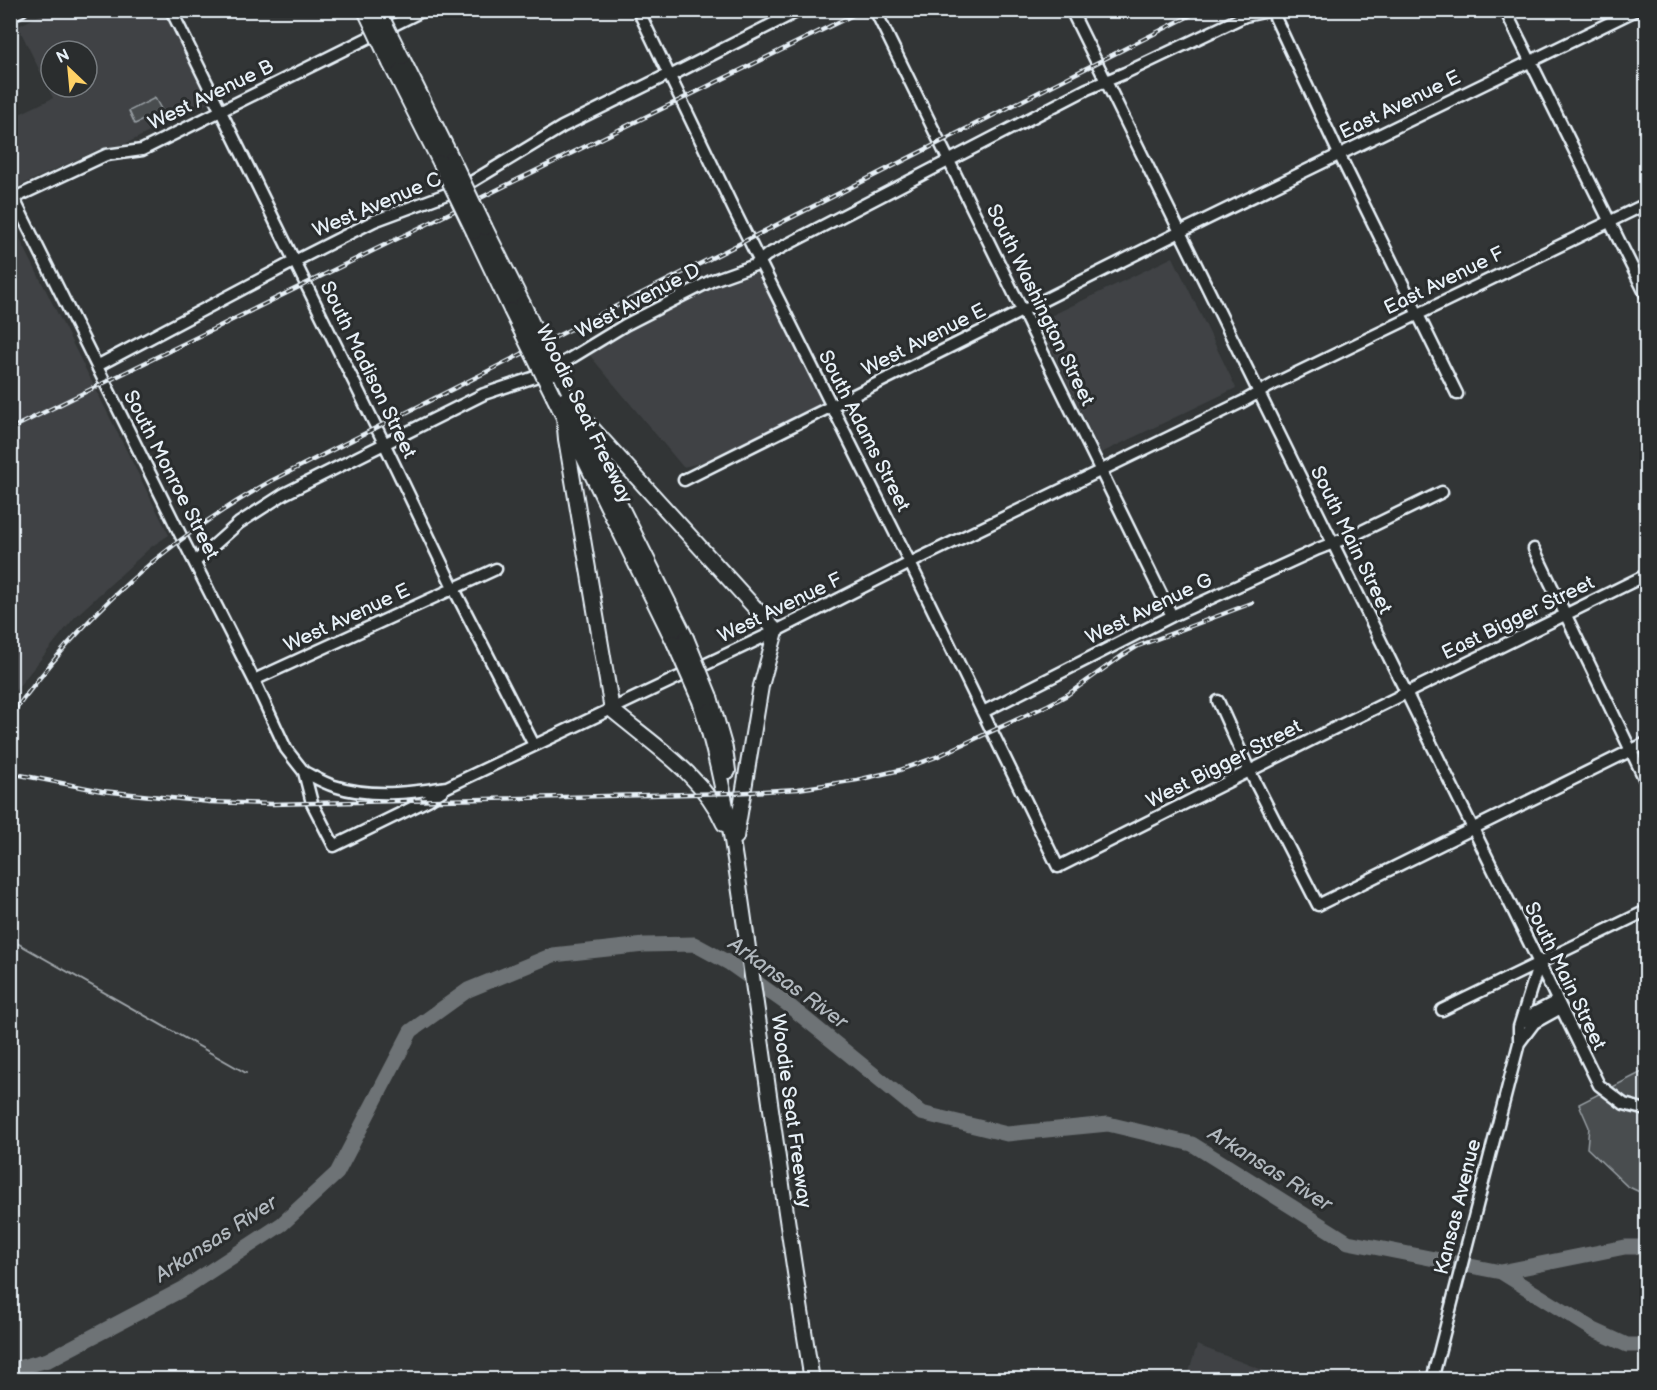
<svg xmlns="http://www.w3.org/2000/svg" width="1657" height="1390" font-family="'Balsamiq Sans',sans-serif">
  <style>
    .built { fill: #3f4244; fill-rule: evenodd }
    .green { fill: #494d4f; stroke: #989fa4; stroke-width: 1.5 }
    .lines { fill: none; stroke-linecap: round; stroke-linejoin: round }
    .stream { stroke: #9fa5aa; stroke-width: 2 }
    .river { stroke: #6e7376; stroke-width: 15 }
    .minor-casing { stroke: #e8f1f8; stroke-width: 15 }
    .major-casing { stroke: #e8f1f8; stroke-width: 18 }
    .minor { stroke: #2a2d2e; stroke-width: 10 }
    .major { stroke: #2a2d2e; stroke-width: 14 }
    .rail-casing { stroke: #e8f1f8; stroke-width: 4.5 }
    .rail { stroke: #2a2d2e; stroke-width: 2; stroke-dasharray: 7; stroke-linecap: butt }
    .major-bridge-casing { stroke: #e8f1f8; stroke-width: 18; stroke-linecap: butt }
    .major-bridge { stroke: #2a2d2e; stroke-width: 14 }
    .labels { text-anchor: middle; dominant-baseline: central; stroke-width: 6; stroke-linejoin: round; paint-order: stroke }
    .street-label { font-size: 20px; fill: #e8f1f8; stroke: #2a2d2e }
    .water-label { font-size: 21px; font-style: italic; fill: #b1b8be; stroke: #2a2d2e }
  </style>
  <rect width="100%" height="100%" fill="#323536"/>
  <filter id="ink" filterUnits="userSpaceOnUse"><feTurbulence type="fractalNoise" baseFrequency=".0167" numOctaves="2"/><feDisplacementMap in="SourceGraphic" scale="12" xChannelSelector="R" yChannelSelector="G"/><feConvolveMatrix kernelMatrix="1 2 1 2 8 2 1 2 1" color-interpolation-filters="sRGB"/></filter>
  <g filter="url(#ink)">
    <path class="built" d="M49,11H164L208,101L206,104L125,144L102,148L17,187L11,174V118L53,98L18,26ZM51,51H87V87H51Z
      M10,219L169,535L151,547L75,617L11,696Z
      M1173,257L1236,388L1101,453L1038,322Z
      M757,267L825,405L713,460L683,467L587,352L618,332L704,290Z
      M1197,1345L1281,1377L1287,1379H1187Z"/>
    <path class="green" d="M155,98L162,111L135,124L129,111Z
      M1646,1070V1195L1627,1186L1587,1148L1589,1127L1579,1104Z"/>
    <g class="lines">
      <path class="stream" d="M10,939L246,1073"/>
      <path class="river" d="M1501,1272L1594,1330L1627,1345H1646
        M10,1370L48,1360L183,1289L282,1224L337,1173L411,1031L468,990L553,955L644,945L694,944L729,963L787,1004L921,1113L1007,1134L1108,1124L1192,1144L1348,1242L1501,1272L1625,1247H1646"/>
      <g class="minor-casing">
        <path id="minor" d="M171,10L384,443L454,589L534,745
          M638,10L735,212L910,563L1058,867L1333,729L1646,575
          M875,10L1172,616
          M1071,10L1599,1085L1624,1104L1646,1110
          M1505,10L1646,295
          M1272,11L1339,154L1457,394
          M10,16L22,10
          M670,76L800,10
          M10,191L182,538L254,680L286,749L304,772L312,803L334,846L428,800L443,790
          M10,200L106,155L142,150L424,10
          M97,366L295,261L374,221L460,189L562,127L669,74
          M684,480L1180,232L1636,10
          M1534,549L1646,782
          M195,562L239,523L284,494L484,394L538,376L561,364L625,325L713,280L755,265L767,255L1087,89L1125,73L1245,16L1273,10
          M254,680L496,569
          M1218,701L1250,772L1318,905L1646,743
          M983,712L1172,616L1318,549L1356,534L1442,492
          M304,772C314,777 324,783 334,786C371,798 410,793 447,787L776,631L910,563L1242,402L1274,384L1646,204
          M1442,1010L1646,911
          M1521,1023L1534,1013L1557,1001
          M1519,1040V1027L1539,963
          M1432,1380L1519,1043L1534,1023L1561,1008"/>
      </g>
      <g class="major-casing">
        <path id="major" d="M402,58L452,159
          M390,63L440,162
          M485,228L523,304
          M474,232L511,310
          M554,372L686,638
          M554,397L674,642
          M571,405L776,631L761,686L736,837
          M564,417L566,439L612,710C651,743 703,775 724,824
          M710,697L725,749L728,771
          M700,701C729,793 739,888 753,983C772,1115 790,1248 812,1380"/>
      </g>
      <use href="#minor" class="minor"/>
      <use href="#major" class="major"/>
      <g class="rail-casing">
        <path id="rail" d="M10,429L863,10
          M10,717C84,614 161,544 271,481L1201,10
          M10,773L102,791L210,802L272,804L732,793L798,789L857,780L900,770L936,757L1048,705L1067,695L1123,655L1138,646L1252,603"/>
      </g>
      <use href="#rail" class="rail"/>
      <g class="major-bridge-casing">
        <path id="major-bridge" d="M365,10L390,63
          M378,10L402,58
          M452,159L485,228
          M440,162L474,232
          M523,304L554,372
          M511,310L554,397
          M686,638L710,697
          M674,642L700,701"/>
      </g>
      <use href="#major-bridge" class="major-bridge"/>
    </g>
  </g>
  <g class="labels">
    <g class="street-label">
      <text transform="translate(211 95) rotate(-26)">West Avenue B</text>
      <text transform="translate(1400 105) rotate(-26)">East Avenue E</text>
      <text transform="translate(377 205) rotate(-23)">West Avenue C</text>
      <text transform="translate(1444 281) rotate(-26)">East Avenue F</text>
      <text transform="translate(638 301) rotate(-28)">West Avenue D</text>
      <text transform="translate(1040 305) rotate(64)">South Washington Street</text>
      <text transform="translate(924 340) rotate(-27)">West Avenue E</text>
      <text transform="translate(368 370) rotate(64)">South Madison Street</text>
      <text transform="translate(584 414) rotate(64)">Woodie Seat Freeway</text>
      <text transform="translate(864 431) rotate(63)">South Adams Street</text>
      <text transform="translate(171 475) rotate(63)">South Monroe Street</text>
      <text transform="translate(1351 540) rotate(64)">South Main Street</text>
      <text transform="translate(780 608) rotate(-26)">West Avenue F</text>
      <text transform="translate(1149 609) rotate(-26)">West Avenue G</text>
      <text transform="translate(347 618) rotate(-25)">West Avenue E</text>
      <text transform="translate(1518 618) rotate(-26)">East Bigger Street</text>
      <text transform="translate(1224 764) rotate(-27)">West Bigger Street</text>
      <text transform="translate(1565 976) rotate(64)">South Main Street</text>
      <text transform="translate(791 1111) rotate(82)">Woodie Seat Freeway</text>
      <text transform="translate(1458 1207) rotate(-76)">Kansas Avenue</text>
    </g>
    <g class="water-label">
      <text transform="translate(788 983) rotate(36)">Arkansas River</text>
      <text transform="translate(1270 1169) rotate(32)">Arkansas River</text>
      <text transform="translate(216 1239) rotate(-33)">Arkansas River</text>
    </g>
  </g>
  <rect width="1657" height="1390" fill="none" stroke="#2a2d2e" stroke-width="36"/>
  <rect x="18" y="18" width="1621" height="1354" fill="none" stroke="#e8f1f8" stroke-width="2" filter="url(#ink)"/>
  <g transform="translate(69 69) rotate(334)"><circle r="28" fill="#2a2d2e" stroke="#767b7f" stroke-width="1.5"/>
  <path d="M0-4.5L10 22L0 15L-10 22Z" fill="#ffd166"/>
  <text y="-9" font-size="16" font-weight="bold" text-anchor="middle" fill="#e8f1f8">N</text>
  </g>
</svg>
